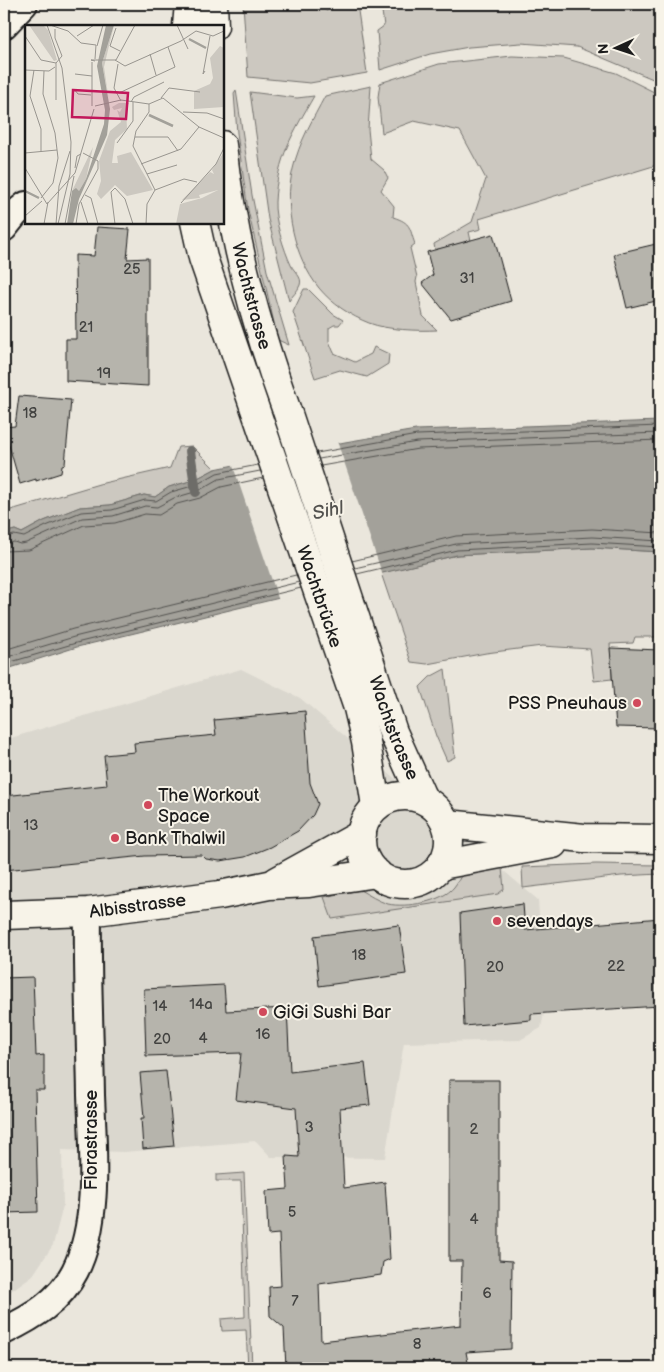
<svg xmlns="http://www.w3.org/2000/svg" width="664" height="1372" font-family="'Balsamiq Sans',sans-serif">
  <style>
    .built { fill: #dad7ce }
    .green { fill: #ccc8c0; stroke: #74726e }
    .water { fill: #a3a19a; stroke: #6d6c68 }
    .pier { fill: #eae6dc }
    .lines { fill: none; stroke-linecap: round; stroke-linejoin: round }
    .shore { stroke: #52514e; stroke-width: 1 }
    .stream { stroke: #6d6c68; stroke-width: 10 }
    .building { fill: #b6b4ac; stroke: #1c1c1c }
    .minor-casing { stroke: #1c1c1c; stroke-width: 30 }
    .secondary-casing { stroke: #1c1c1c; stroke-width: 31 }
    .minor { stroke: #f7f3e8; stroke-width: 26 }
    .secondary { stroke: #f7f3e8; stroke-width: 28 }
    .poi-dot { fill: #d1495b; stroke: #f7f3e8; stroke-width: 2 }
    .labels { text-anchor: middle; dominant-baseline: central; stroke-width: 4; stroke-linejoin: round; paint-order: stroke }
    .number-label { font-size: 15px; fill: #424240 }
    .street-label { font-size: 18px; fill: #1c1c1c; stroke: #f7f3e8 }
    .poi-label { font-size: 18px; fill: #1c1c1c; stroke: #f7f3e8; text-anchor: start }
    .water-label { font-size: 19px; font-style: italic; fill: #52514e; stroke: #f7f3e8 }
    .inset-river { fill: none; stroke: #a3a19a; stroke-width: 2.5 }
    .inset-road { fill: none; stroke: #98958f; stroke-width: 1 }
    .view { fill: #c2185b; fill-opacity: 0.15; stroke: #c2185b; stroke-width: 2.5 }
    .inset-edge { fill: none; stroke: #1c1c1c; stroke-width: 2.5 }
  </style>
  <rect width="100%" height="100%" fill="#eae6dc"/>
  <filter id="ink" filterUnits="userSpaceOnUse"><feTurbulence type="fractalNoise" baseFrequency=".02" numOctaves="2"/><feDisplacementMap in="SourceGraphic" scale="10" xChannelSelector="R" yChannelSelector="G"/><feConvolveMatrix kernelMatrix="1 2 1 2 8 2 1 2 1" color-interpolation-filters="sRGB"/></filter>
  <g filter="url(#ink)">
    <path class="built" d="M241,669L300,698L538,900L545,1008L541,1028L520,1040L404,1043L385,1158L271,1157L256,1141L124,1152L62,1150L63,1206L53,1245L33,1275L4,1296V740Z"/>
    <path class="green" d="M243,4H276V6L281,4H325L326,11L340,4H357L367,73L310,83L248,77Z
      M381,4H588L598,7L660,9V82L577,47L521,43L469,47L430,54L380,70L377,31L384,26Z
      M512,56L564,58L616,73L660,95V164L479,219L481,229L469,232L471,241L435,250L434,244L472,222L486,179L460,131L414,121L382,133L378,97L380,83L439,64Z
      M371,86L368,129L371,159L384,170L388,178L381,190L394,206L393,217C412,223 409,228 415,244L410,248L417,277L416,282L423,316L437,330C418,331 387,330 369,323C351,316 332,304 319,288C294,257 283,207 293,169C299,142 313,119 325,96Z
      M236,90L252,195L267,271L289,345L278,340L248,210L237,133L234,93Z
      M250,92L297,98L314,96C293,133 277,158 275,202C274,219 284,250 291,265C294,272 303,277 300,285C298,291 292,296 289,301L268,219Z
      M304,289H308L333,314L343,320L339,325H334L329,328V341L334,353L355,362L371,354L374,347L389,354L388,364L367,377L340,370L315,378L293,312Z
      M192,446L215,469L194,480L169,487L155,497L144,495L110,505L80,507L44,521L22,533L15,530L4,533V512L99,484L170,468L178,447Z
      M592,548L660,552V637H635L633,643L610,644L612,679L594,681L590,649L542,646L486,653L427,664L411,662L381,573L457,555Z
      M445,669L455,757L447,761L436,736L420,687L430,677Z
      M596,864L659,865L660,874L621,876L523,888L522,867Z
      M502,868L504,889L498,894L332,919L324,897L360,890C369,895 378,901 388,904C406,908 442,902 454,887C457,883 460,878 462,874Z
      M244,1173L252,1368H248L246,1330L222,1331L221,1319L245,1317L241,1181H216V1175Z"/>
    <path class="water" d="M660,421V552L592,548L457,555L77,647L4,670V533L15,530L22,533L44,521L80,507L110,505L144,495L155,497L169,487L194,480L215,469L345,442L416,430Z"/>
    <path class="pier" d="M337,441L383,576L279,601L232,463Z"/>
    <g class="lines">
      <path class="shore" d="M317,453L417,435L660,426
        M319,459L417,442L660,433
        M321,466L418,449L660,440
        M4,537L14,535L24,537L46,526L81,512L112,510L145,500L156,501L171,492L196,485L217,473L258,465
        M4,544L14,542L20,544L26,543L82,518L113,516L145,506L157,507L174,498L198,491L219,479L260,471
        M4,551L29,550L84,525L115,523L145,514L159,515L177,504L200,498L221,487L263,478
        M352,561L456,536L592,529L660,533
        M355,568L456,544L592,537L660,541
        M357,574L457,550L592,543L660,547
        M4,650L73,629L296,575
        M4,658L74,637L299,582
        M4,664L76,643L301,588"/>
      <path class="stream" d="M190,451L196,492"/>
    </g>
    <path class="building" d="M97,227L130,229L127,259L148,258V386L66,381V339H76L75,255L94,256Z
      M493,234L511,301L451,319L422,283L433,275L427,252Z
      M660,243V300L627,308L614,254Z
      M19,396L71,400L65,464L62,465L61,473L36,481V479L20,484L4,428V427L15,426Z
      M610,648L660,650V728L616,727Z
      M305,711L310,783L318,804L313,815L298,831L270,847L245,857L220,861L206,859L202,855L145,856L4,870V796L107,785L104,755L135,752L134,743L216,735L214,720Z
      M523,904L525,930L660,918V1006L531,1014V1020L464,1026L460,913Z
      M399,925L406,974L319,986L314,936Z
      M33,977L36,1056L44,1055V1090H35L38,1212L4,1213V978Z
      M224,985L226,1011L287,1008L290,1072L365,1063L370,1105L340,1108L344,1188L385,1182L390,1259L383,1262L381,1275L319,1284L321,1341L461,1325L462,1261H449V1080H499V1260L512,1261L511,1349L466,1352L469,1368H286L284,1328L270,1316L269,1287L281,1286L279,1234L268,1235L266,1191L288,1189L286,1156L299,1157L296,1108L236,1100L241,1053L146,1056L144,989Z
      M166,1071L174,1146L143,1149L141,1118H144L140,1073Z"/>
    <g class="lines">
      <g class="minor-casing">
        <path id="minor" d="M4,25L24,4
          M4,228L16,213L26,205
          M4,1331C33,1317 60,1301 75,1271C100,1222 93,1149 91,1095C90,1034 87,973 88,912"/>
      </g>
      <g class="secondary-casing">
        <g id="secondary">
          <path d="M213,4L214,26"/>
          <path d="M187,26L189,4"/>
          <path id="s1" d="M222,145C232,237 256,327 288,414L393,732L423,799"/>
          <path id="s2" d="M195,222L203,258L358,708L366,742L376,806"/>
          <circle cx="405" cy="840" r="44"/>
          <path d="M447,824L584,838L660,839"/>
          <path d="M441,865L553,844"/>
          <path d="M277,881L362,834"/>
          <path id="s3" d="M4,915L88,912L220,895L269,885L309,883L377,873"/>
        </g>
      </g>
      <use href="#minor" class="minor"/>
      <use href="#secondary" class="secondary"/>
    </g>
  </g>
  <g class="poi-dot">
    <circle cx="637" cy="703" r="5"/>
    <circle cx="148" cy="805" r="5"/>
    <circle cx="115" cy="838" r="5"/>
    <circle cx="497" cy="921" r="5"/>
    <circle cx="263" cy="1012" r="5"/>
  </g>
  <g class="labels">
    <g class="number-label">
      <text x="132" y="269">25</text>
      <text x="467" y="278">31</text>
      <text x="86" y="327">21</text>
      <text x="104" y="373">19</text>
      <text x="30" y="413">18</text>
      <text x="31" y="825">13</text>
      <text x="359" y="955">18</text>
      <text x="616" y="966">22</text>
      <text x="495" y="967">20</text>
      <text x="201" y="1004">14a</text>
      <text x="160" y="1006">14</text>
      <text x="263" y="1034">16</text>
      <text x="203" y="1038">4</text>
      <text x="162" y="1039">20</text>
      <text x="309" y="1127">3</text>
      <text x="474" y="1129">2</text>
      <text x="292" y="1212">5</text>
      <text x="474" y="1219">4</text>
      <text x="487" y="1293">6</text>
      <text x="295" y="1301">7</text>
      <text x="417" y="1344">8</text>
    </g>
    <g class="street-label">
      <text stroke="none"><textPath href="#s1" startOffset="154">Wachtstrasse</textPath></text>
      <text stroke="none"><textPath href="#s2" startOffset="395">Wachtbrücke</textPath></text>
      <text stroke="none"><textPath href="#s1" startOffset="609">Wachtstrasse</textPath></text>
      <text stroke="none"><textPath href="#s3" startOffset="134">Albisstrasse</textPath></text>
      <text transform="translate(91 1140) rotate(-90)">Florastrasse</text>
    </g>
    <g class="poi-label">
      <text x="627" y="703" text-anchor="end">PSS Pneuhaus</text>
      <text x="158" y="795">The Workout<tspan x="158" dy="21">Space</tspan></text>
      <text x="125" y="838">Bank Thalwil</text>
      <text x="507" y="921">sevendays</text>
      <text x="273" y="1012">GiGi Sushi Bar</text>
    </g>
    <g class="water-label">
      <text transform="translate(328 511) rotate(-12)">Sihl</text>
    </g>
  </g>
  <g transform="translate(25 25)">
    <rect width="199" height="199" fill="#eae6dc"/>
    <path d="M4,0H18L23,5L32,35L29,36ZM89,0L79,42L84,76L77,38ZM195,21L199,23V82L169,84V66L185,59L188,53L185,33ZM94,78H104L101,83L102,104L90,115L87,138H93L92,131L106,127L128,165L102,171L90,160L76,174L72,169L76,156L74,136L85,106L96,97L92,85L95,87L97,83L89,85L87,82ZM68,122L61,154L54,166H47ZM199,127V199H151L155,179L177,173L193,165L174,170L175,173L157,175L185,147L189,149L187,145Z" fill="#ccc8c0"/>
    <path d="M81,0H89L77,38L85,84L82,110L54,174L48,199H42L47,166L51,163L54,166L61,154L79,99L80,85L72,41Z" fill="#a3a19a"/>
    <path class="inset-river" d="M164,14L181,23M124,90L148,101M0,166L14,173"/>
    <path class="inset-road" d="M22,0L37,43L46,117L45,149L33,199M25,0L43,6L56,18L71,20L70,34M152,0L163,24M91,3L85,21L95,26M0,11L16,35L31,38L37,31L30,13V4M52,11L69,0M72,21L78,0M125,29L131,50M90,35L100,41L156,16L171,6L188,11L199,6M70,36L66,35H91L110,0M67,37V81M93,39L89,63L96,76M0,45L24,46L30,42M9,45L5,71L16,104V127M180,46L178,49L185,11M50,49L67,51M49,64L53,69L66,70M94,68L150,42L143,22M136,73L144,63L175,67M31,75V38M106,77L109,72L139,57M124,79V87L111,106L108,121L130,165M70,81L96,75L124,79L138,73L174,102L199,113M158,87L182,88L199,94M110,112H143L153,126M92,118L108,96V77M0,128L32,125M116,139L156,124L174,102M0,143L22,179M50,143L52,131L56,129M122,149L152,140M60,170L66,173L73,199M16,173L28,158L33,133L30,108L18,69L19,46M56,177L63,199M156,178L191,139L199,123M22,179L50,148L69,84M0,191L17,176M19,199L23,177M31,199L34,161L45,126M40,199L49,151M51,199L54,179L73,144V136L58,128M90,199L86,167L90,163L100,174L108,199M121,199L122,179L130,165L159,154L172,157"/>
    <path class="view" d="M48,65L103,68L101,94L47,92Z"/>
    <rect width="199" height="199" class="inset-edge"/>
  </g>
  <rect width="664" height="1372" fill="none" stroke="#f7f3e8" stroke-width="20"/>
  <rect x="10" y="10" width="644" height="1352" fill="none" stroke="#1c1c1c" stroke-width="2" filter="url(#ink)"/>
  <g transform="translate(616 48) rotate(267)" stroke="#f7f3e8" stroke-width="4" paint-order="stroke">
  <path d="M0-4L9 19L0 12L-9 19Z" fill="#1c1c1c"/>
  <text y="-8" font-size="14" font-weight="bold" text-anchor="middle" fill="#1c1c1c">N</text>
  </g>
</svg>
